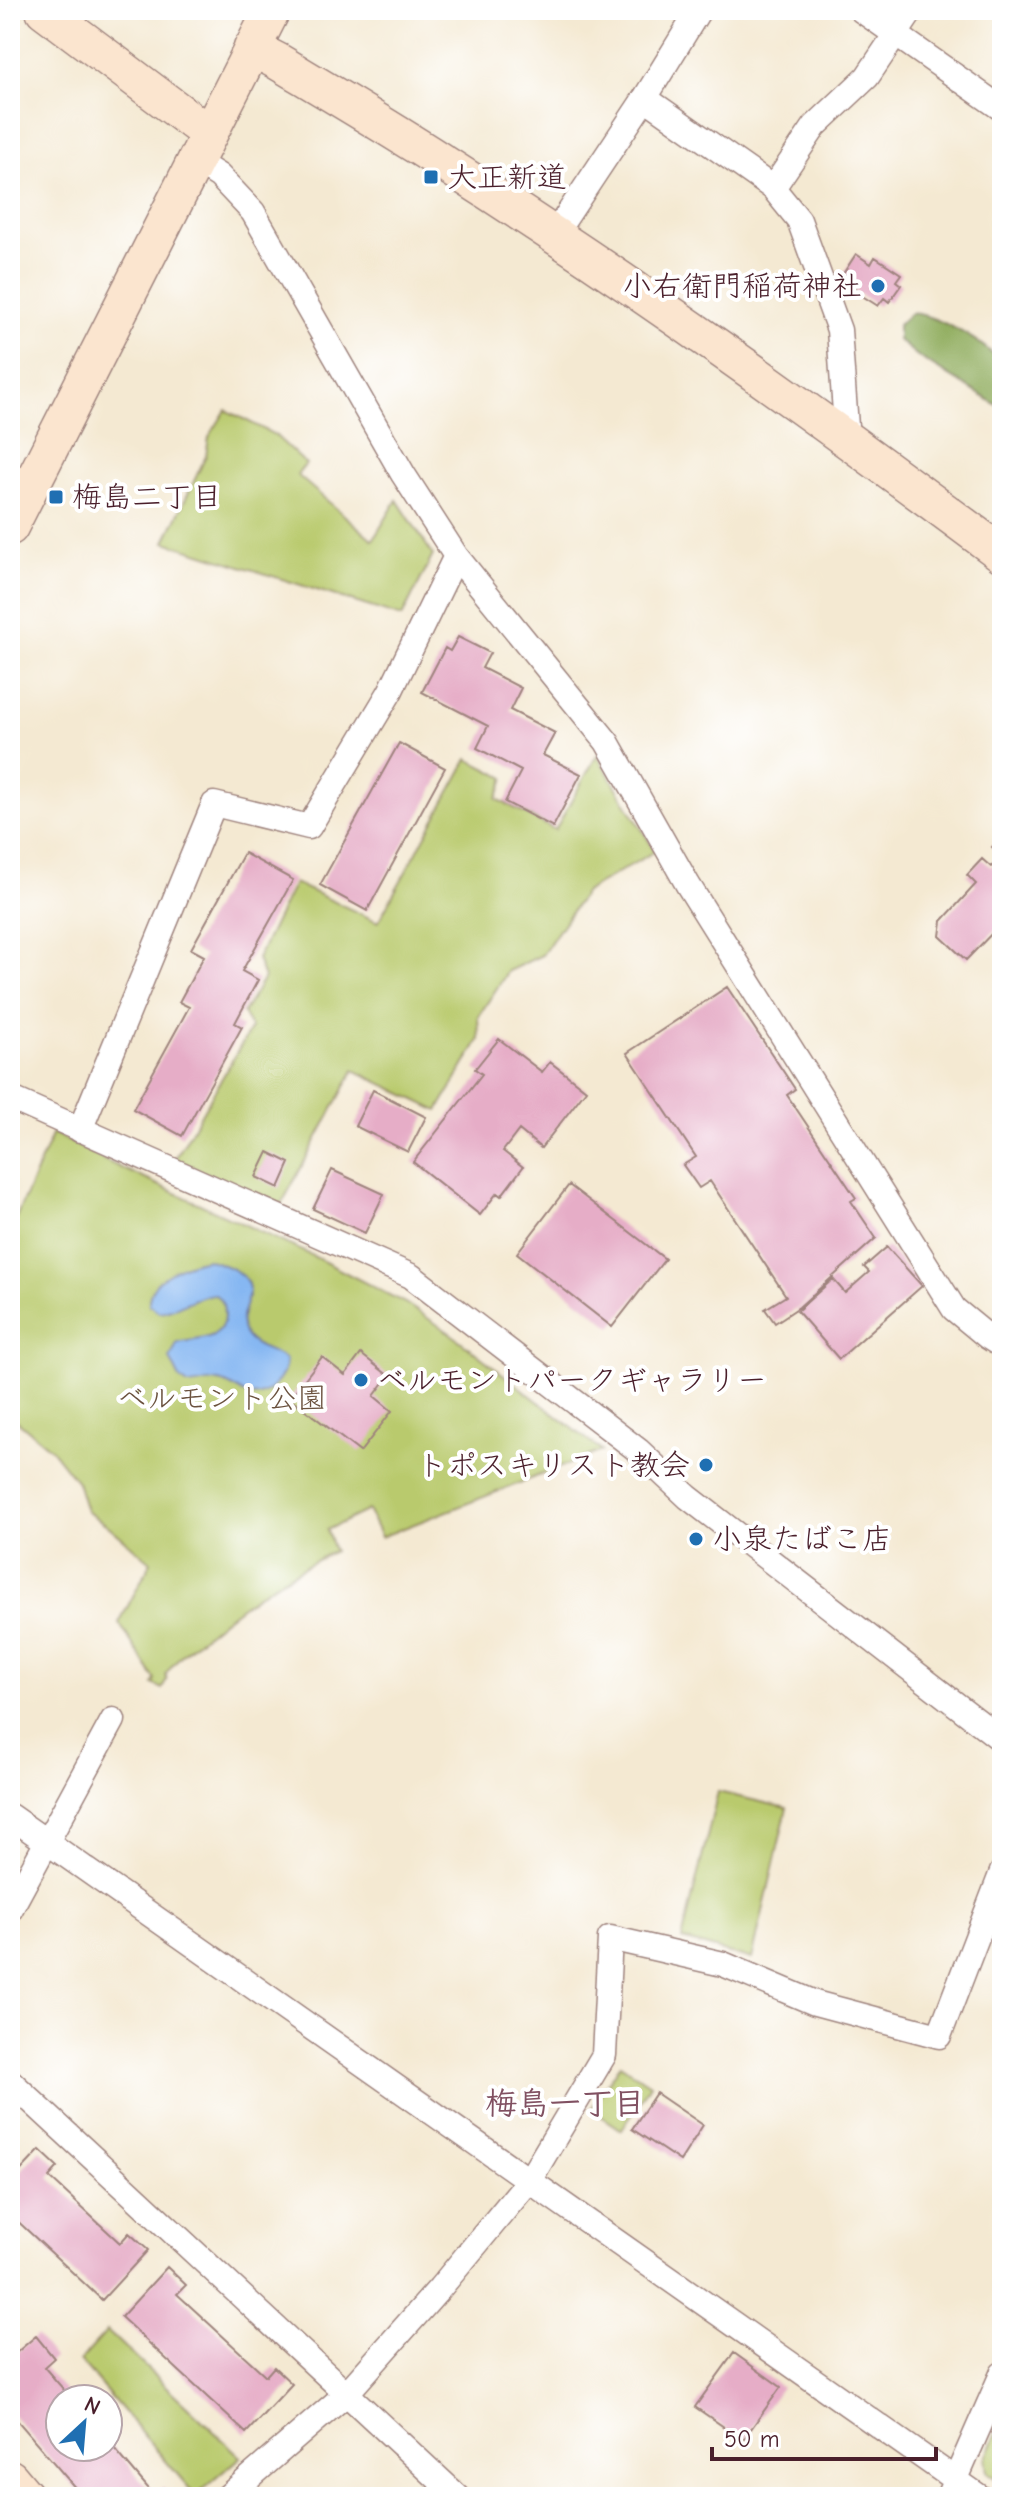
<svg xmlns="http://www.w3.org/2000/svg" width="1012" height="2507" font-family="'Comic Neue','Klee One',sans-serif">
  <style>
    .green { fill: #b9ca6d; stroke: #82744c; stroke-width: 2 }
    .forest { fill: #92ae60; stroke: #6e6646; stroke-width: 2 }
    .water { fill: #86b7f2; stroke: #686b8e; stroke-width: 2 }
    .building { fill: #e6adc7 }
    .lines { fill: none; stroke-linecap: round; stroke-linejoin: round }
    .street-casing { stroke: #9f847e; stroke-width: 27 }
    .secondary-casing { stroke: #9f847e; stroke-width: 39 }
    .street { stroke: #fff; stroke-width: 24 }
    .secondary { stroke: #fbe5cf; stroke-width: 36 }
    .poi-dot { fill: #1f6fb2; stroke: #fff; stroke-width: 3 }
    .labels { text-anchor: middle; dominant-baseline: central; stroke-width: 8; stroke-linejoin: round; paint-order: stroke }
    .poi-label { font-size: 30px; fill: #4a1f2b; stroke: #fff; text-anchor: start }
    .park-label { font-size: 30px; fill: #6b523f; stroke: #fff }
    .neighbourhood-label { font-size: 32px; font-weight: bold; fill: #815162; stroke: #fff }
  </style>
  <rect width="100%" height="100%" fill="#fff"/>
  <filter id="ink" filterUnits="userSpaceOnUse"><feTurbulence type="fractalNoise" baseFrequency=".0125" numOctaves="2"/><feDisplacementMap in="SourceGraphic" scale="16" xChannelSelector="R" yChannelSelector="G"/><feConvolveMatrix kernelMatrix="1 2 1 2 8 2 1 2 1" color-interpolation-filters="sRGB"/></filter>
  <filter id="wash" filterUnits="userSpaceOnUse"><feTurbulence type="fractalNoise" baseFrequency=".006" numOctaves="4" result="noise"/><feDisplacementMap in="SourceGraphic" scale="32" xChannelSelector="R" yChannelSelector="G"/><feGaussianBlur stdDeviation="1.8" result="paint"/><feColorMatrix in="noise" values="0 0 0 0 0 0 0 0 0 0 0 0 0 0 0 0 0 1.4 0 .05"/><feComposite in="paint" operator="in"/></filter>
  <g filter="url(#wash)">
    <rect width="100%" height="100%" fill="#f4e9d2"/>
    <path class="green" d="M226,410L275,435L306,464L297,475L373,540L397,500L433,555L402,617L165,542L206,456L209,437Z
      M597,755L655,851L585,892L542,955L508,971L478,1017L479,1040L438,1111L354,1070L280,1207L175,1159L251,1028L243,1013L264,978L257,959L294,883L378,922L468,759L505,778L497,799L555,830Z
      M53,1133L106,1161L313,1256L405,1303L450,1333L602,1451L381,1537L368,1510L327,1530L334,1551C287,1574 245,1601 205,1635C190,1647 176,1658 166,1674L167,1680L162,1689L153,1684L155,1679L119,1623L151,1562L107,1525L86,1511L77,1482L51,1449L10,1415V1231Z
      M718,1792L787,1808L752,1959L682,1940Z
      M620,2064L650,2084L622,2130L591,2109Z
      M107,2331L241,2457L196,2496L80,2361Z
      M1002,2422V2483L987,2472L985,2459Z"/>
    <path class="forest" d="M911,313C933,314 989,343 999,363C1005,375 1002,394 1002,408L920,358L898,340V325Z"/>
    <path class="water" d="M206,1259C283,1281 230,1305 244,1333C251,1348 274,1350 286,1360C286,1377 267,1400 248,1395C238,1392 231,1383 219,1381C210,1380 198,1385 188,1385L180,1379L170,1359L177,1343C196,1338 223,1342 224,1316C224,1305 223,1300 214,1294C194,1296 178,1310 159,1312L149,1304C148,1277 184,1264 206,1259Z"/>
    <g id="blocks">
      <path class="building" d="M856,254L871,264L875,257L901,274L896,281L901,285L889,302L884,298L878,306L853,290L858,283L843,274Z
        M458,637L490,653L482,668L521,688L510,710L555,733L543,755L581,774L553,827L505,802L521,771L477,748L488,726L422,692L445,648L450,651Z
        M399,743L445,768L367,911L320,885Z
        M1002,837V923L966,960L940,936L942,921L976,884L967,875L982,859L991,867L1002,856L992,847Z
        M244,853L293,880L242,971L258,980L235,1023L242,1027L182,1136L133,1109L189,1007L179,1002L204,956L191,949Z
        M727,987L795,1089L787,1095L856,1198L851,1201L876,1238L799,1307L775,1323L765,1309L786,1296L710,1181L699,1188L683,1165L696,1157L627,1053Z
        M499,1039L542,1072L550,1062L586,1090L541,1148L519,1130L503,1151L523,1167L501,1196L497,1193L480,1215L413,1162L482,1074L475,1069Z
        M373,1090L426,1117L408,1152L355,1126Z
        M268,1152L290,1163L279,1188L256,1177Z
        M332,1170L384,1194L365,1233L313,1209Z
        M569,1185L665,1259L612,1327L517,1253Z
        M887,1247L922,1286L839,1359L797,1311L833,1279L845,1293L869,1272L864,1267Z
        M361,1354L389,1376L374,1396L392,1411L360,1452L290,1398L322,1357L345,1375Z
        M656,2093L703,2125L680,2161L632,2129Z
        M40,2150L58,2167L49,2177L120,2243L129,2233L148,2250L102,2300L10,2214V2182Z
        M167,2267L186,2285L177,2294L266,2376L274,2367L292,2384L246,2433L121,2317Z
        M36,2336L54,2358L44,2367L72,2399H60V2447H108V2441L154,2495L163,2488L172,2497H83L10,2412V2358Z
        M734,2353L781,2387L743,2440L695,2407Z"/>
    </g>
  </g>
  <g filter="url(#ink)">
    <use href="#blocks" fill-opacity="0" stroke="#9f847e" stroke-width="2"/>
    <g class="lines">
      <g class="street-casing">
        <path id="street" d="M861,10L1002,109
          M645,98L773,188L799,220L839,330L847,440
          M195,161L219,176L253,212L403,474L456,556L607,742L688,885L954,1309L988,1337L1002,1346
          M773,188L815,126L867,77L912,10
          M554,235L645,98L699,10
          M10,1098L411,1276L639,1451L688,1497L1002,1740
          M80,1130L214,804L309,827L390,692L456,556
          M10,1816L980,2497
          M10,1910L113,1720
          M10,2081L458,2497
          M227,2497L346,2394L440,2288L530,2179L604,2055L610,1938L723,1964L815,2003L939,2036L1002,1872
          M948,2497L1002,2374"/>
      </g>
      <g class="secondary-casing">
        <path id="secondary" d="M44,10L209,134
          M252,48L277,61C332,94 388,127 442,162C634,284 820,418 1002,554
          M10,527L272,10
          M10,2478L26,2497"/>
      </g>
      <use href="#street" class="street"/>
      <use href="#secondary" class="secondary"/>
    </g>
  </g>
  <g class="poi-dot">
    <rect x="423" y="169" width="16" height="16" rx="4"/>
    <circle cx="878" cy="286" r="8"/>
    <rect x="48" y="489" width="16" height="16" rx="4"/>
    <circle cx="361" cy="1380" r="8"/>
    <circle cx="706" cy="1465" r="8"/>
    <circle cx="696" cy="1539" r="8"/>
  </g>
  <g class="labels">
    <g class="poi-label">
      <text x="447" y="177">大正新道</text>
      <text x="862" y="286" text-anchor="end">小右衛門稲荷神社</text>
      <text x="72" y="497">梅島二丁目</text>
      <text x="377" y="1380">ベルモントパークギャラリー</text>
      <text x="690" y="1465" text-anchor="end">トポスキリスト教会</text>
      <text x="712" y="1539">小泉たばこ店</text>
    </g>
    <g class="park-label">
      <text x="222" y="1398">ベルモント公園</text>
    </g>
    <g class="neighbourhood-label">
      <text x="565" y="2103">梅島一丁目</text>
    </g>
  </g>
  <rect width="1012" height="2507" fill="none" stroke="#fff" stroke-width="40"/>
  <g transform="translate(84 2423) rotate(26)"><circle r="38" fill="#ffffff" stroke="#b7a5aa" stroke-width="2"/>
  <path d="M0-6L14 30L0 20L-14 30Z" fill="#1f6fb2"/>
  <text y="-12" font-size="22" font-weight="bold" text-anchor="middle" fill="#4a1f2b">N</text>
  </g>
  <path d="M712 2447v12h224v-12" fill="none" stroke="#4a1f2b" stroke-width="4"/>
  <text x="724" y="2447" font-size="24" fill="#4a1f2b" stroke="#ffffff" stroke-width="6" paint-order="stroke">50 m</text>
</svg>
